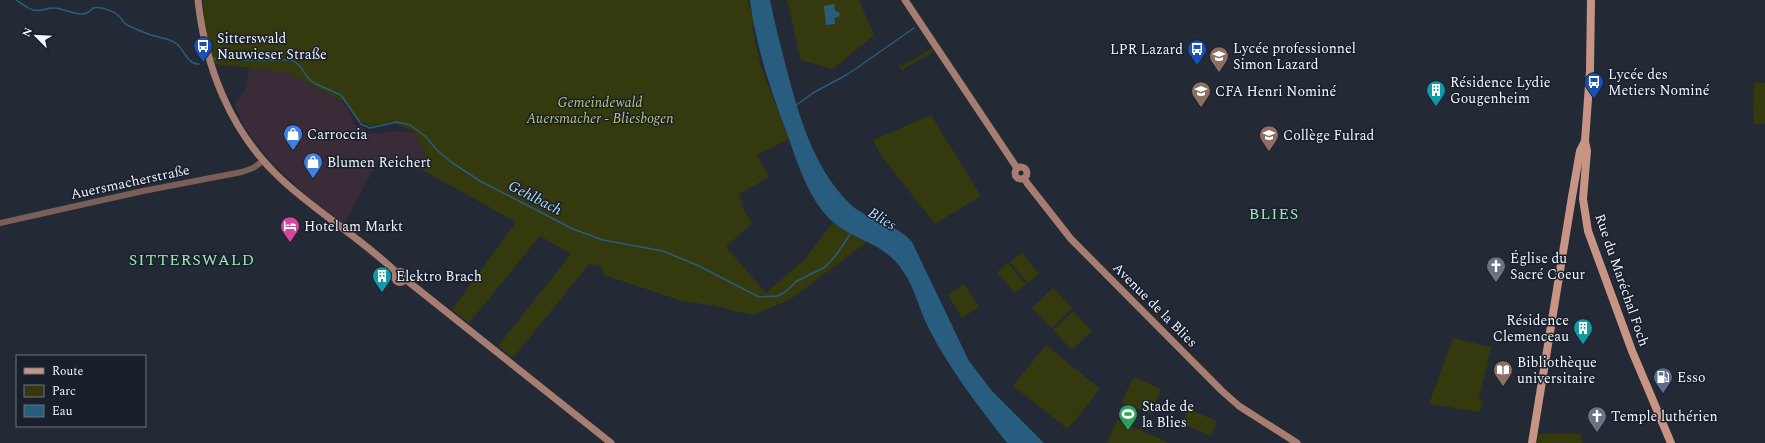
<svg xmlns="http://www.w3.org/2000/svg" width="1765" height="443" font-family="Spectral,serif">
  <style>
    .commercial { fill: #392b38 }
    .green { fill: #353a0e }
    .water { fill: #285d80 }
    .lines { fill: none; stroke-linecap: round; stroke-linejoin: round }
    .stream { stroke: #285d80; stroke-width: 1.5 }
    .tertiary { stroke: #795f57; stroke-width: 6 }
    .secondary { stroke: #a67d71; stroke-width: 7 }
    .primary { stroke: #c89484; stroke-width: 8 }
    .labels { text-anchor: middle; dominant-baseline: central; stroke-width: 3; stroke-linejoin: round; paint-order: stroke }
    .poi-label { font-size: 14px; fill: #f1f5fd; stroke: #191f2b; text-anchor: start }
    .park-label { font-size: 14px; font-style: italic; fill: #bcc772; stroke: #191f2b }
    .street-label { font-size: 14px; fill: #f1f5fd; stroke: #191f2b }
    .water-label { font-size: 15px; font-style: italic; fill: #afdcfe; stroke: #191f2b }
    .quarter-label { font-size: 16px; letter-spacing: 1px; fill: #9de7b6; stroke: #191f2b }
  </style>
  <rect width="100%" height="100%" fill="#232935"/>
  <path class="commercial" d="M249,68L287,72L345,104L355,125L362,127L368,134L397,131L417,132L426,141L424,171L379,159L343,226L304,193L271,162L245,128L234,104L246,88Z"/>
  <path class="green" d="M203,0H747L756,24L752,27L761,67L789,139L757,155L769,177L739,194L744,211L752,223L726,247L766,293L805,259L833,222L842,229L868,241L791,299L753,315L710,305L682,301L604,275L601,266L589,264L513,358L498,346L571,254L540,236L469,323L452,310L516,222L424,171L425,150L422,148L416,132L391,122L385,124L370,126L356,119L348,105L287,72L214,64L205,33Z
    M787,0H859L874,35L833,69L801,60Z
    M932,48L934,52L903,69L904,72L901,70L899,65L900,64L902,66Z
    M1754,82L1765,83V124H1753Z
    M931,115L981,196L935,224L882,157L873,140Z
    M1022,253L1039,274L1028,283L1010,262Z
    M1008,263L1026,284L1015,293L997,272Z
    M964,284L979,307L962,318L948,295Z
    M1053,288L1072,308L1052,328L1032,308Z
    M1073,311L1092,331L1072,350L1053,330Z
    M1453,338L1491,347L1479,399L1483,401L1480,412L1429,404Z
    M1046,345L1100,389L1068,429L1013,386Z
    M1135,377L1161,389L1150,414L1122,402L1131,382Z
    M1188,409L1217,421L1211,436L1182,424Z
    M1117,420L1170,443H1107Z
    M1538,434H1581L1582,443H1537Z"/>
  <path class="water" d="M750,0H770C774,20 779,40 784,59C797,109 811,164 848,202C866,221 895,222 912,242L969,361L992,391L1044,443H1007C979,407 950,370 929,329C919,310 915,288 903,271C884,242 854,241 832,221C809,200 798,165 788,136C771,92 756,47 750,0Z
    M834,4L835,11L839,12L840,16L836,18L834,17L835,24L826,25L824,6Z"/>
  <g class="lines">
    <path class="stream" d="M16,0C22,4 27,8 33,10C41,12 47,7 55,8C68,9 83,21 93,8C100,6 114,11 119,16C122,19 123,23 127,25C135,29 143,32 151,35C160,38 169,38 177,44C184,50 188,65 199,64
      M213,59L220,58L246,60H292L299,65L309,79L316,84L341,95L361,124L370,128L397,122L410,125L425,136L438,151L451,162L480,181L573,229L603,240L663,251L699,266L759,297L778,296L785,292L797,281L825,267L836,255L851,233
      M795,106L813,93L848,74L914,28"/>
    <path class="tertiary" d="M0,223L143,191L242,172L253,168L263,161"/>
    <path class="secondary" d="M198,0C205,66 230,131 280,178C316,212 361,238 397,273
      M905,0L1017,168
      M1015 173a6 6 0 1 1 12 0a6 6 0 1 1-12 0Z
      M1024,178L1027,183L1071,239L1222,391L1239,406L1297,443
      M394.5 277a5.5 5.5 0 1 1 11 0a5.5 5.5 0 1 1-11 0Z
      M405,279L611,443"/>
    <path class="primary" d="M1591,0L1590,71L1585,141L1587,151L1583,199L1588,231L1632,351L1671,443
      M1532,443L1572,197L1580,151L1585,141"/>
  </g>
  <defs>
    <g id="bus-pin" transform="scale(1)"><path d="M0 17L-7.5 6A9.5 9.5 0 1 1 7.5 6Z" fill="#1a4fb4" stroke="#191f2b"/><path d="M-5-6H5V4H4V6H2V4H-2V6H-4V4H-5ZM-3.5-4V0h7V-4ZM-3.5 1.2v1.5H-2V1.2ZM2 1.2v1.5H3.5V1.2Z" fill="#fff"/></g>
    <g id="school-pin" transform="scale(1)"><path d="M0 17L-7.5 6A9.5 9.5 0 1 1 7.5 6Z" fill="#8d6e63" stroke="#191f2b"/><path d="M0-5L7-2L0 1L-7-2ZM-4 1L0 2.5L4 1V4Q0 6-4 4Z" fill="#fff"/></g>
    <g id="building-pin" transform="scale(1)"><path d="M0 17L-7.5 6A9.5 9.5 0 1 1 7.5 6Z" fill="#0f9aa8" stroke="#191f2b"/><path d="M-4-6H4V6H1V3H-1V6H-4ZM-2.5-4.3h1.7v1.8h-1.7ZM.8-4.3h1.7v1.8H.8ZM-2.5-1h1.7V.8h-1.7ZM.8-1h1.7V.8H.8Z" fill="#fff"/></g>
    <g id="university-pin" transform="scale(1)"><path d="M0 17L-7.5 6A9.5 9.5 0 1 1 7.5 6Z" fill="#8d6e63" stroke="#191f2b"/><path d="M0-5L7-2L0 1L-7-2ZM-4 1L0 2.5L4 1V4Q0 6-4 4Z" fill="#fff"/></g>
    <g id="shop-pin" transform="scale(1)"><path d="M0 17L-7.5 6A9.5 9.5 0 1 1 7.5 6Z" fill="#3f7fe0" stroke="#191f2b"/><path d="M-5-2.5h2.3a2.7 3.5 0 0 1 5.4 0H5L5.5 6h-11ZM-1.5-2.5h3a1.5 2.3 0 0 0-3 0Z" fill="#fff"/></g>
    <g id="hotel-pin" transform="scale(1)"><path d="M0 17L-7.5 6A9.5 9.5 0 1 1 7.5 6Z" fill="#d1479c" stroke="#191f2b"/><path d="M-6-4.5h1.5V1H6V5H4.5V3h-9V5H-6ZM-4 0a1.8 1.8 0 1 1 3.6 0ZM.5 0V-2.5h3Q6-2.5 6 0Z" fill="#fff"/></g>
    <g id="church-pin" transform="scale(1)"><path d="M0 17L-7.5 6A9.5 9.5 0 1 1 7.5 6Z" fill="#6b7280" stroke="#191f2b"/><path d="M-1.2-6h2.4v3.5h3.3v2.4h-3.3V6h-2.4V-.1h-3.3v-2.4h3.3Z" fill="#fff"/></g>
    <g id="library-pin" transform="scale(1)"><path d="M0 17L-7.5 6A9.5 9.5 0 1 1 7.5 6Z" fill="#8d6e63" stroke="#191f2b"/><path d="M-6-4Q-3-5.5-.7-3.5V5Q-3 3-6 4ZM6-4Q3-5.5 .7-3.5V5Q3 3 6 4Z" fill="#fff"/></g>
    <g id="fuel-pin" transform="scale(1)"><path d="M0 17L-7.5 6A9.5 9.5 0 1 1 7.5 6Z" fill="#5c6f8a" stroke="#191f2b"/><path d="M-5.5-6h7V0h2V4h1.3V-2.5L3-4.5l.8-.8L6-3V5H2.5V1h-1V6h-7ZM-4.2-4.7v3.2H.2V-4.7Z" fill="#fff"/></g>
    <g id="stadium-pin" transform="scale(1)"><path d="M0 17L-7.5 6A9.5 9.5 0 1 1 7.5 6Z" fill="#2e9e5b" stroke="#191f2b"/><path d="M0-5a6.5 5 0 1 0 0 10a6.5 5 0 1 0 0-10ZM-3.5-1.8h7v3.6h-7Z" fill="#fff"/></g>
  </defs>
  <g fill-rule="evenodd">
    <use href="#bus-pin" x="203" y="46"/>
    <use href="#bus-pin" x="1197" y="49"/>
    <use href="#school-pin" x="1219" y="56"/>
    <use href="#bus-pin" x="1594" y="82"/>
    <use href="#building-pin" x="1436" y="90"/>
    <use href="#university-pin" x="1201" y="91"/>
    <use href="#shop-pin" x="293" y="134"/>
    <use href="#school-pin" x="1269" y="135"/>
    <use href="#shop-pin" x="313" y="162"/>
    <use href="#hotel-pin" x="290" y="226"/>
    <use href="#church-pin" x="1496" y="266"/>
    <use href="#building-pin" x="382" y="276"/>
    <use href="#building-pin" x="1583" y="328"/>
    <use href="#library-pin" x="1503" y="370"/>
    <use href="#fuel-pin" x="1663" y="377"/>
    <use href="#stadium-pin" x="1128" y="414"/>
    <use href="#church-pin" x="1597" y="416"/>
  </g>
  <g class="labels">
    <g class="poi-label">
      <text x="217" y="38">Sitterswald<tspan x="217" dy="16">Nauwieser Straße</tspan></text>
      <text x="1233" y="48">Lycée professionnel<tspan x="1233" dy="16">Simon Lazard</tspan></text>
      <text x="1183" y="49" text-anchor="end">LPR Lazard</text>
      <text x="1608" y="74">Lycée des<tspan x="1608" dy="16">Metiers Nominé</tspan></text>
      <text x="1450" y="82">Résidence Lydie<tspan x="1450" dy="16">Gougenheim</tspan></text>
      <text x="1215" y="91">CFA Henri Nominé</text>
      <text x="307" y="134">Carroccia</text>
      <text x="1283" y="135">Collège Fulrad</text>
      <text x="327" y="162">Blumen Reichert</text>
      <text x="304" y="226">Hotel am Markt</text>
      <text x="1510" y="258">Église du<tspan x="1510" dy="16">Sacré Coeur</tspan></text>
      <text x="396" y="276">Elektro Brach</text>
      <text x="1569" y="320" text-anchor="end">Résidence<tspan x="1569" dy="16">Clemenceau</tspan></text>
      <text x="1517" y="362">Bibliothèque<tspan x="1517" dy="16">universitaire</tspan></text>
      <text x="1677" y="377">Esso</text>
      <text x="1142" y="406">Stade de<tspan x="1142" dy="16">la Blies</tspan></text>
      <text x="1611" y="416">Temple luthérien</text>
    </g>
    <g class="park-label">
      <text x="600" y="102">Gemeindewald<tspan x="600" dy="16">Auersmacher - Bliesbogen</tspan></text>
    </g>
    <g class="street-label">
      <text transform="translate(130 182) rotate(-12)">Auersmacherstraße</text>
      <text transform="translate(1622 280) rotate(71)">Rue du Maréchal Foch</text>
      <text transform="translate(1155 305) rotate(45)">Avenue de la Blies</text>
    </g>
    <g class="water-label">
      <text transform="translate(535 198) rotate(27)">Gehlbach</text>
      <text transform="translate(882 219) rotate(31)">Blies</text>
    </g>
    <g class="quarter-label">
      <text x="1274" y="214">BLIES</text>
      <text x="192" y="260">SITTERSWALD</text>
    </g>
  </g>
  <rect x="16" y="355" width="130" height="72" fill="#191f2b" stroke="#6f757f"/>
  <rect x="24" y="368" width="20" height="6" fill="#c89484" stroke="#6f757f"/>
  <text x="52" y="375" font-size="12" fill="#f1f5fd">Route</text>
  <rect x="24" y="385" width="20" height="12" fill="#353a0e" stroke="#6f757f"/>
  <text x="52" y="395" font-size="12" fill="#f1f5fd">Parc</text>
  <rect x="24" y="405" width="20" height="12" fill="#285d80" stroke="#6f757f"/>
  <text x="52" y="415" font-size="12" fill="#f1f5fd">Eau</text>
  <g transform="translate(36 36) rotate(294)" stroke="#191f2b" stroke-width="3" paint-order="stroke">
  <path d="M0-3L7 15L0 10L-7 15Z" fill="#f1f5fd"/>
  <text y="-6" font-size="11" font-weight="bold" text-anchor="middle" fill="#f1f5fd">N</text>
  </g>
</svg>
